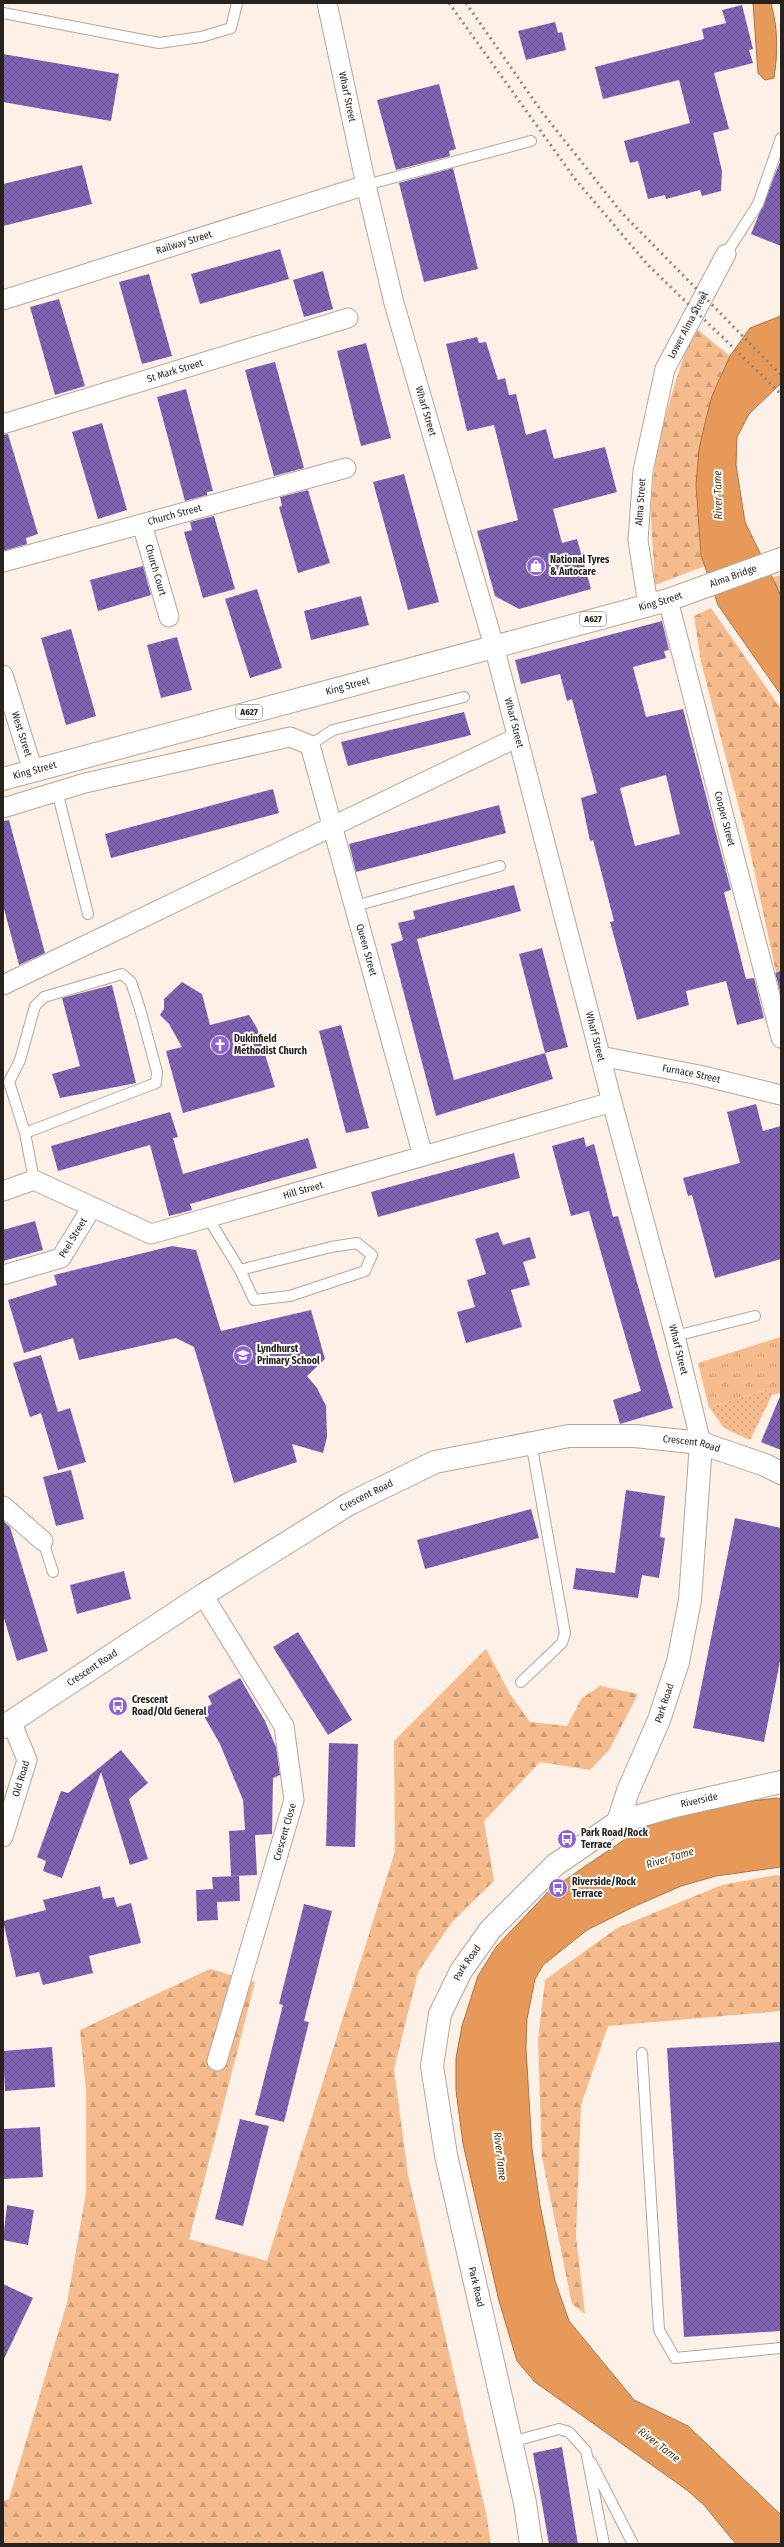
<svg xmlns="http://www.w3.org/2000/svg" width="784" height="2547" font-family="'Fira Sans Condensed',sans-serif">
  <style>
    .grass { fill: url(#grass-dots) }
    .forest { fill: url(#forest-firs) }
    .park { fill: url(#park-tufts) }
    .water { fill: #e69958; stroke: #ad7547 }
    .building { fill: url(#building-cross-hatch); fill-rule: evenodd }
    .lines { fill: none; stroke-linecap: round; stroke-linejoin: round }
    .lane-casing { stroke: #b4a69a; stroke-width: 12 }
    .street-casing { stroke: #b4a69a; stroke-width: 21 }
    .secondary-casing { stroke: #b4a69a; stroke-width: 24 }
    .primary-casing { stroke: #b4a69a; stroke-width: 24 }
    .lane { stroke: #fff; stroke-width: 10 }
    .street { stroke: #fff; stroke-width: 19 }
    .secondary { stroke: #fff; stroke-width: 22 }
    .primary { stroke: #fff; stroke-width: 22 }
    .rail { stroke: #918781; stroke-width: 3; stroke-dasharray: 2 4; stroke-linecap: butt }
    .labels { text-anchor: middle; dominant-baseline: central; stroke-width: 4; stroke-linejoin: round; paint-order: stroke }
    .shield { fill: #fff; stroke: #686462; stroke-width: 1 }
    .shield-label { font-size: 9px; font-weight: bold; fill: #28221e }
    .street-label { font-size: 10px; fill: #28221e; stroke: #fff }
    .poi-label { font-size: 10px; font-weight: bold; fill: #28221e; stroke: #fff; text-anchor: start }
    .water-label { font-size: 11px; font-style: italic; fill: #533317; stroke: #fff }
  </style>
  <defs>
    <pattern id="grass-dots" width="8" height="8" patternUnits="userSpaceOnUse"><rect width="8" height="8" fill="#f5bb8c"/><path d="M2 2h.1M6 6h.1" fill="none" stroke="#d2a078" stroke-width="1.8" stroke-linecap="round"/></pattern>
    <pattern id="forest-firs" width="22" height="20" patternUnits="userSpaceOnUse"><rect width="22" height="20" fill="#f5bb8c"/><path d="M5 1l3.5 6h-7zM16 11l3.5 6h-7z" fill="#d2a078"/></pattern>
    <pattern id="park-tufts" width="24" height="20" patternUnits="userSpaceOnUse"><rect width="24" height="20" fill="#f5bb8c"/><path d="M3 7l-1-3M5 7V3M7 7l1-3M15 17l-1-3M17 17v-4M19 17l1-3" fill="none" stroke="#d2a078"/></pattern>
    <pattern id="building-cross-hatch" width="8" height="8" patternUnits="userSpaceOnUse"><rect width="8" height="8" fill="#8163b4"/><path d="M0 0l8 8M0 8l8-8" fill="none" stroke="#6a5192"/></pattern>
  </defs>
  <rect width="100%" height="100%" fill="#fdf0e7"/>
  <path class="grass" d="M769,1389L772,1395L750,1440L724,1428L709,1407Z"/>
  <path class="forest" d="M694,327L730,356C704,409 695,460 699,518C700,535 699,551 705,566L655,585C654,559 651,533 651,508C653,447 674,384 694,327Z
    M781,575V596L772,577Z
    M711,608L781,709V976L777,977L749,846L701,662L694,616Z
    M486,1649L510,1694L530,1722L567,1726L582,1698L600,1686L638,1694L609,1750L590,1770L540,1762L484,1821L494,1881L452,1922L418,1972L394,2069L408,2175L486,2513L491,2544H3V2501L9,2499L67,2303L86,2193V2089L80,2030L210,1969L255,1982L189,2239L267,2261L395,1851L394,1741Z
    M776,1875L781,1876V2011L608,2026L581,2105L576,2236L585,2314L572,2304L542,2157L538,2040L545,1980L617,1928L722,1885Z"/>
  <path class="park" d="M781,1337V1393L772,1395L769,1389L709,1407L698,1363Z"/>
  <path class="water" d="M753,3H771C778,29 778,52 774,78L765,80L758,73Z
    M781,316V383L749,414L737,437L736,465L745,522L781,596V695L718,605L701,555L696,485L699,449L706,419L712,396L730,356L750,328Z
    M777,1798L781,1799V1867L716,1876L681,1886L633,1907L587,1930L543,1965L535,1979L527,2019L526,2048L532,2149L540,2205L555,2281L569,2321L634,2400L688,2426L781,2515V2544H736L704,2505L687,2490L535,2382L517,2361L499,2301L463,2144L456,2090V2058L462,2026L478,1976L496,1947L549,1891L640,1829L669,1818L717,1805Z"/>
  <path class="building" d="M742,5L753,49L749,50L753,63L714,73L729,129L713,133L722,171L721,191L702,196L700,190L666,199L665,195L648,199L638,161L630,163L624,141L690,123L679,80L603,99L595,67L704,39L702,29L726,23L722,10Z
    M555,22L558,33L562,32L566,50L526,60L518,31Z
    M3,54L119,74L111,121L3,102Z
    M439,84L456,149L449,151L450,156L396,170L377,100Z
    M780,162H781V246L751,234Z
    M82,165L92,204L3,226V184Z
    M453,168L478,269L424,282L399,183Z
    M280,249L289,279L200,304L191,274Z
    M323,271L333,309L304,317L293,280Z
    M149,274L172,356L142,364L119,282Z
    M59,299L85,386L55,395L30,307Z
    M477,337L479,343L486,342L498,380L505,378L509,395L516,394L526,435L546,429L554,459L605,447L617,492L553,509L562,543L577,539L591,589L519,609L495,596L477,531L518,520L494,425L467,431L446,344Z
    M366,343L391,438L361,446L337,351Z
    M275,362L304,468L274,476L245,370Z
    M186,389L213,491L207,492V495L185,501L157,397Z
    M102,423L127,510L98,519L72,432Z
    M8,434L38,534L26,538L27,544L3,551V435Z
    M404,474L439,602L408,610L373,482Z
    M308,490L330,563L298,573L279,507L282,506L280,497Z
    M214,516L235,589L203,598L184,532L192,530L190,522Z
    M143,566L151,595L98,611L90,580Z
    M257,589L282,668L250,678L225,599Z
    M361,596L369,625L311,640L304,611Z
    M662,621L669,650L664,651L666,658L633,667L646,717L683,709L731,890L724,892L746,979L754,978L764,1018L737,1025L726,981L686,991L689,1005L637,1020L610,922L614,921L593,840L590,841L581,798L597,793L572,699L567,701L560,674L521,684L515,660ZM666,775L680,834L635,846L620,788Z
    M71,629L96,716L66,725L41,638Z
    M177,637L192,690L161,698L147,645Z
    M464,712L471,735L348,766L341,742Z
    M273,789L279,813L111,858L105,834Z
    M499,805L506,833L356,872L349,844Z
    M9,820L45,953L19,965L3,905V821Z
    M514,885L521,911L417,939L454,1080L545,1053L553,1079L436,1116L391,944L403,940L398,923L415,919L413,911Z
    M542,948L568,1047L545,1053L519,954Z
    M781,971V994L775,973Z
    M182,982L202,994L210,1025L249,1015L257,1028L275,1087L183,1113L166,1051L182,1047L169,1024L160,1015L164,1009V999Z
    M112,985L136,1083L60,1098L52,1074L80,1066L62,998Z
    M341,1025L369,1128L346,1133L319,1031Z
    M756,1104L763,1131L781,1126V1259L715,1278L692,1195L688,1196L683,1178L740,1163L727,1112Z
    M170,1112L178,1137L173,1138L183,1174L308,1138L317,1168L190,1204L192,1210L169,1216L150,1145L58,1171L51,1146Z
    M584,1137L586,1147L594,1144L613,1217L618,1216L673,1408L620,1424L613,1400L641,1391L589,1211L571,1216L552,1146Z
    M514,1153L520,1178L378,1217L371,1192Z
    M35,1221L43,1250L3,1261V1230Z
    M498,1232L503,1245L530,1237L536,1258L523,1262L530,1285L511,1290L522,1327L466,1343L457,1312L475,1307L467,1280L486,1274L475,1239Z
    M172,1246L196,1250L221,1331L311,1310L325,1359L307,1376L317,1388L326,1406L327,1437L323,1453L292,1444L297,1462L234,1483L194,1347L176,1338L79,1360L73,1338L24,1353L8,1300L57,1285L54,1275Z
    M41,1355L58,1412L70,1408L86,1462L58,1470L41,1413L30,1417L13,1363Z
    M781,1394V1450L761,1442Z
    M71,1470L84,1519L56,1526L43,1477Z
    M626,1490L665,1496L660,1537L665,1538L659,1578L642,1575L638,1598L573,1589L576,1568L615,1573Z
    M531,1509L539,1538L425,1569L417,1540Z
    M735,1518L781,1528V1656L764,1742L693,1728Z
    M3,1521L10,1527L48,1651L17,1661L3,1615Z
    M124,1571L131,1599L77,1614L70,1585Z
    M298,1632L352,1720L328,1735L273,1647Z
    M240,1678L265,1721L276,1747L280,1775L273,1778L272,1834L255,1835L257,1875L231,1876L229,1831L245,1830L243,1800L220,1744L201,1711L212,1704L208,1696Z
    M329,1743L358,1744L355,1847L326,1846Z
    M121,1750L148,1783L129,1799L148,1859L130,1865L101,1772L62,1878L43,1871L46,1861L37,1857L61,1791L68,1793Z
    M239,1876L240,1901L217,1902L218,1920L197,1921L196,1890L213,1889L212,1877Z
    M100,1886L103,1899L114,1897L117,1907L131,1903L141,1943L89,1956L93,1973L43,1985L39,1972L16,1977L3,1921L46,1910L43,1900Z
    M304,1904L332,1911L304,2021L309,2022L284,2122L255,2115L283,2005L279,2004Z
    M781,2042V2331L684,2337L667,2048Z
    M52,2047L55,2087L5,2091L3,2051Z
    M240,2119L269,2126L243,2226L215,2219Z
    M40,2127L43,2177L3,2179V2129Z
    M7,2205L34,2210L28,2245L3,2240Z
    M3,2284L33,2298L3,2361Z
    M562,2447L578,2544H549L533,2453Z"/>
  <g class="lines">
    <g class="lane-casing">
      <path id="lane" d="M3,13L159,43L201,37L231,28L237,3
        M366,185L531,141
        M726,254L758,204L781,138
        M310,745L333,730L464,697
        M57,791L88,914
        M355,906L500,866
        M25,1133L156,1083L157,1072L140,1009L131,982L122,974L44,997L35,1006L20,1060L9,1082L25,1133L34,1180
        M208,1218L240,1270L254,1300L290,1296L365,1271L372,1255L357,1243L331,1247L240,1270
        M675,1336L755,1316
        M43,1541L53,1572
        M521,1682L562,1643L565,1633L531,1442
        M642,2053L659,2330L675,2358L781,2348
        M511,2442L559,2429L569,2432L586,2451L604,2544
        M591,2462L633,2544"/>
    </g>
    <g class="street-casing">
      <g id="street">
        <path id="s1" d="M327,3L366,185L394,303L494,646L612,1102L675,1336L701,1443"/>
        <path id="s2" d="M3,300L366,185"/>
        <path id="s3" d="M3,424L348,318"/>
        <path id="s4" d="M142,524L169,617"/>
        <path id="s5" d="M3,562L346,468"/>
        <path id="s6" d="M668,600L781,1038"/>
        <path id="s7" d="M648,605L638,540L643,471L665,369L726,254"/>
        <path id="s8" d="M3,675L33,771"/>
        <path id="s9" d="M3,808L85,783L290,737L310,745L423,1156"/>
        <path d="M3,985L518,737"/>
        <path id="s10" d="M600,1056L699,1075L781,1095"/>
        <path id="s11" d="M3,1191L34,1180L151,1234L612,1102"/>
        <path id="s12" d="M3,1275L61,1258L92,1207"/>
        <path d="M3,1506L43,1541"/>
        <path d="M203,1595L284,1726L294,1800L217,2061"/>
        <path id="s13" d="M3,1837L27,1760L11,1721"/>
      </g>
    </g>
    <g class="secondary-casing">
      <g id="secondary">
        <path id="s14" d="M3,1727L203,1595L349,1504L435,1462L569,1436H635L701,1443L765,1465L781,1473"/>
        <path id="s15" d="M618,1822L675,1806L781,1782"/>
        <path id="s16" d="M531,2544L525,2503L446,2155L432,2066L440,2014L461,1971L490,1930L555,1865L618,1822L628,1791L659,1720L678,1662L690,1600L701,1443"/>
      </g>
    </g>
    <g class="primary-casing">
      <g id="primary">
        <path id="s17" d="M3,779L668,600L781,559"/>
      </g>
    </g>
    <use href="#lane" class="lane"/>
    <use href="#street" class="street"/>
    <use href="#secondary" class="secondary"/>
    <use href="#primary" class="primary"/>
    <path class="rail" d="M449,3L575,179L648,265L781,394
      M466,3L542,112L621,212L781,375"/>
  </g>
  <defs>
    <g id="shop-disc" transform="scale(1)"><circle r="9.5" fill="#9060d9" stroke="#fff"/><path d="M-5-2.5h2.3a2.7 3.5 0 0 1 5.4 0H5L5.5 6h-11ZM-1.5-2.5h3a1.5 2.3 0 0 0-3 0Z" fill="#fff"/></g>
    <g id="church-disc" transform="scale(1)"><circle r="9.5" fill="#9060d9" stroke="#fff"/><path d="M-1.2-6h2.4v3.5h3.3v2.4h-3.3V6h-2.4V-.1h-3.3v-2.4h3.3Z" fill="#fff"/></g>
    <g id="school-disc" transform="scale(1)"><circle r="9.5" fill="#9060d9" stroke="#fff"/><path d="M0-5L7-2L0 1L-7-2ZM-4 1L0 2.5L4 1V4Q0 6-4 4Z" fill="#fff"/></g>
    <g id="bus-disc" transform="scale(1)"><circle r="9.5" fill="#9060d9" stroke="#fff"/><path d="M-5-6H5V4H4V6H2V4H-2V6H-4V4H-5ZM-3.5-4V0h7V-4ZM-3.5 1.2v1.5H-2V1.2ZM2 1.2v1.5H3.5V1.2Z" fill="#fff"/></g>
  </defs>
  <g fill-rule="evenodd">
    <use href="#shop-disc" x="536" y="566"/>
    <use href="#church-disc" x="220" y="1045"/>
    <use href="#school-disc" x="243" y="1355"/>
    <use href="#bus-disc" x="118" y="1706"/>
    <use href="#bus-disc" x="567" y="1839"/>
    <use href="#bus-disc" x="558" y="1888"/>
  </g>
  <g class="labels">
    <g class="shield">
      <rect x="580" y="612" width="26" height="14" rx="3"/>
      <rect x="236" y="705" width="26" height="14" rx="3"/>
    </g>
    <g class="shield-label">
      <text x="593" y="619">A627</text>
      <text x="249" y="712">A627</text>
    </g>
    <g class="street-label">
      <text stroke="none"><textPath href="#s1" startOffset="96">Wharf Street</textPath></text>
      <text stroke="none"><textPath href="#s2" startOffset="190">Railway Street</textPath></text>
      <text stroke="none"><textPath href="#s7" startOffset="289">Lower Alma Street</textPath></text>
      <text stroke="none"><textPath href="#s3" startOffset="180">St Mark Street</textPath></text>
      <text stroke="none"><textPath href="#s1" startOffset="420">Wharf Street</textPath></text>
      <text stroke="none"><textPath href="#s7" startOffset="104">Alma Street</textPath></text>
      <text stroke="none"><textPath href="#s5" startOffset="178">Church Street</textPath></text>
      <text stroke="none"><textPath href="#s4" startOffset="48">Church Court</textPath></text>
      <text stroke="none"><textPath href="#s17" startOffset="758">Alma Bridge</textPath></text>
      <text stroke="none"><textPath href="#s17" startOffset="681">King Street</textPath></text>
      <text stroke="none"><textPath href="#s17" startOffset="357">King Street</textPath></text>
      <text stroke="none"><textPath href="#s1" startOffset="744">Wharf Street</textPath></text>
      <text stroke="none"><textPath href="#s8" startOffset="62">West Street</textPath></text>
      <text stroke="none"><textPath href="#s17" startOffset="33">King Street</textPath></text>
      <text stroke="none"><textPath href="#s6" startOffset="226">Cooper Street</textPath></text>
      <text stroke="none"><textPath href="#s9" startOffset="530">Queen Street</textPath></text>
      <text stroke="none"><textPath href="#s1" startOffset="1068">Wharf Street</textPath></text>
      <text stroke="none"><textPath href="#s10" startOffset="93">Furnace Street</textPath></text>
      <text stroke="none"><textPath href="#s11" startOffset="320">Hill Street</textPath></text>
      <text stroke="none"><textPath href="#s12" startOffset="84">Peel Street</textPath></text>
      <text stroke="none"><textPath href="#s1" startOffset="1392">Wharf Street</textPath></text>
      <text stroke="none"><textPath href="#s14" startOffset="767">Crescent Road</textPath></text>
      <text stroke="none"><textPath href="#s14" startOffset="431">Crescent Road</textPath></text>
      <text stroke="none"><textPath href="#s14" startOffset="107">Crescent Road</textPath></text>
      <text stroke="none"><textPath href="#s16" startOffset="935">Park Road</textPath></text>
      <text stroke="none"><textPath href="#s13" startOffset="61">Old Road</textPath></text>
      <text stroke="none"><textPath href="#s15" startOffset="84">Riverside</textPath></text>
      <text transform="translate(285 1832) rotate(-74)">Crescent Close</text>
      <text stroke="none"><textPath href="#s16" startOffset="599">Park Road</textPath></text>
      <text transform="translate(476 2287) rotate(77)">Park Road</text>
    </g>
    <g class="poi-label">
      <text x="550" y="560">National Tyres<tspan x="550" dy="12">&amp; Autocare</tspan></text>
      <text x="234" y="1039">Dukinfield<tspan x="234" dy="12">Methodist Church</tspan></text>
      <text x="257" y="1349">Lyndhurst<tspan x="257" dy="12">Primary School</tspan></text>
      <text x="132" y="1700">Crescent<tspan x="132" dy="12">Road/Old General</tspan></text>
      <text x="581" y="1833">Park Road/Rock<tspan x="581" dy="12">Terrace</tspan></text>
      <text x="572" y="1882">Riverside/Rock<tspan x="572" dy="12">Terrace</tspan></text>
    </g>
    <g class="water-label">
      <text transform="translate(718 495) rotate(-91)">River Tame</text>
      <text transform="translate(670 1858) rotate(-17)">River Tame</text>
      <text transform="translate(500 2156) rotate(83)">River Tame</text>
      <text transform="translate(659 2445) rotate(37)">River Tame</text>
    </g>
  </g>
  <rect width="784" height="2547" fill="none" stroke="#28221e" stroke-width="8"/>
</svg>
